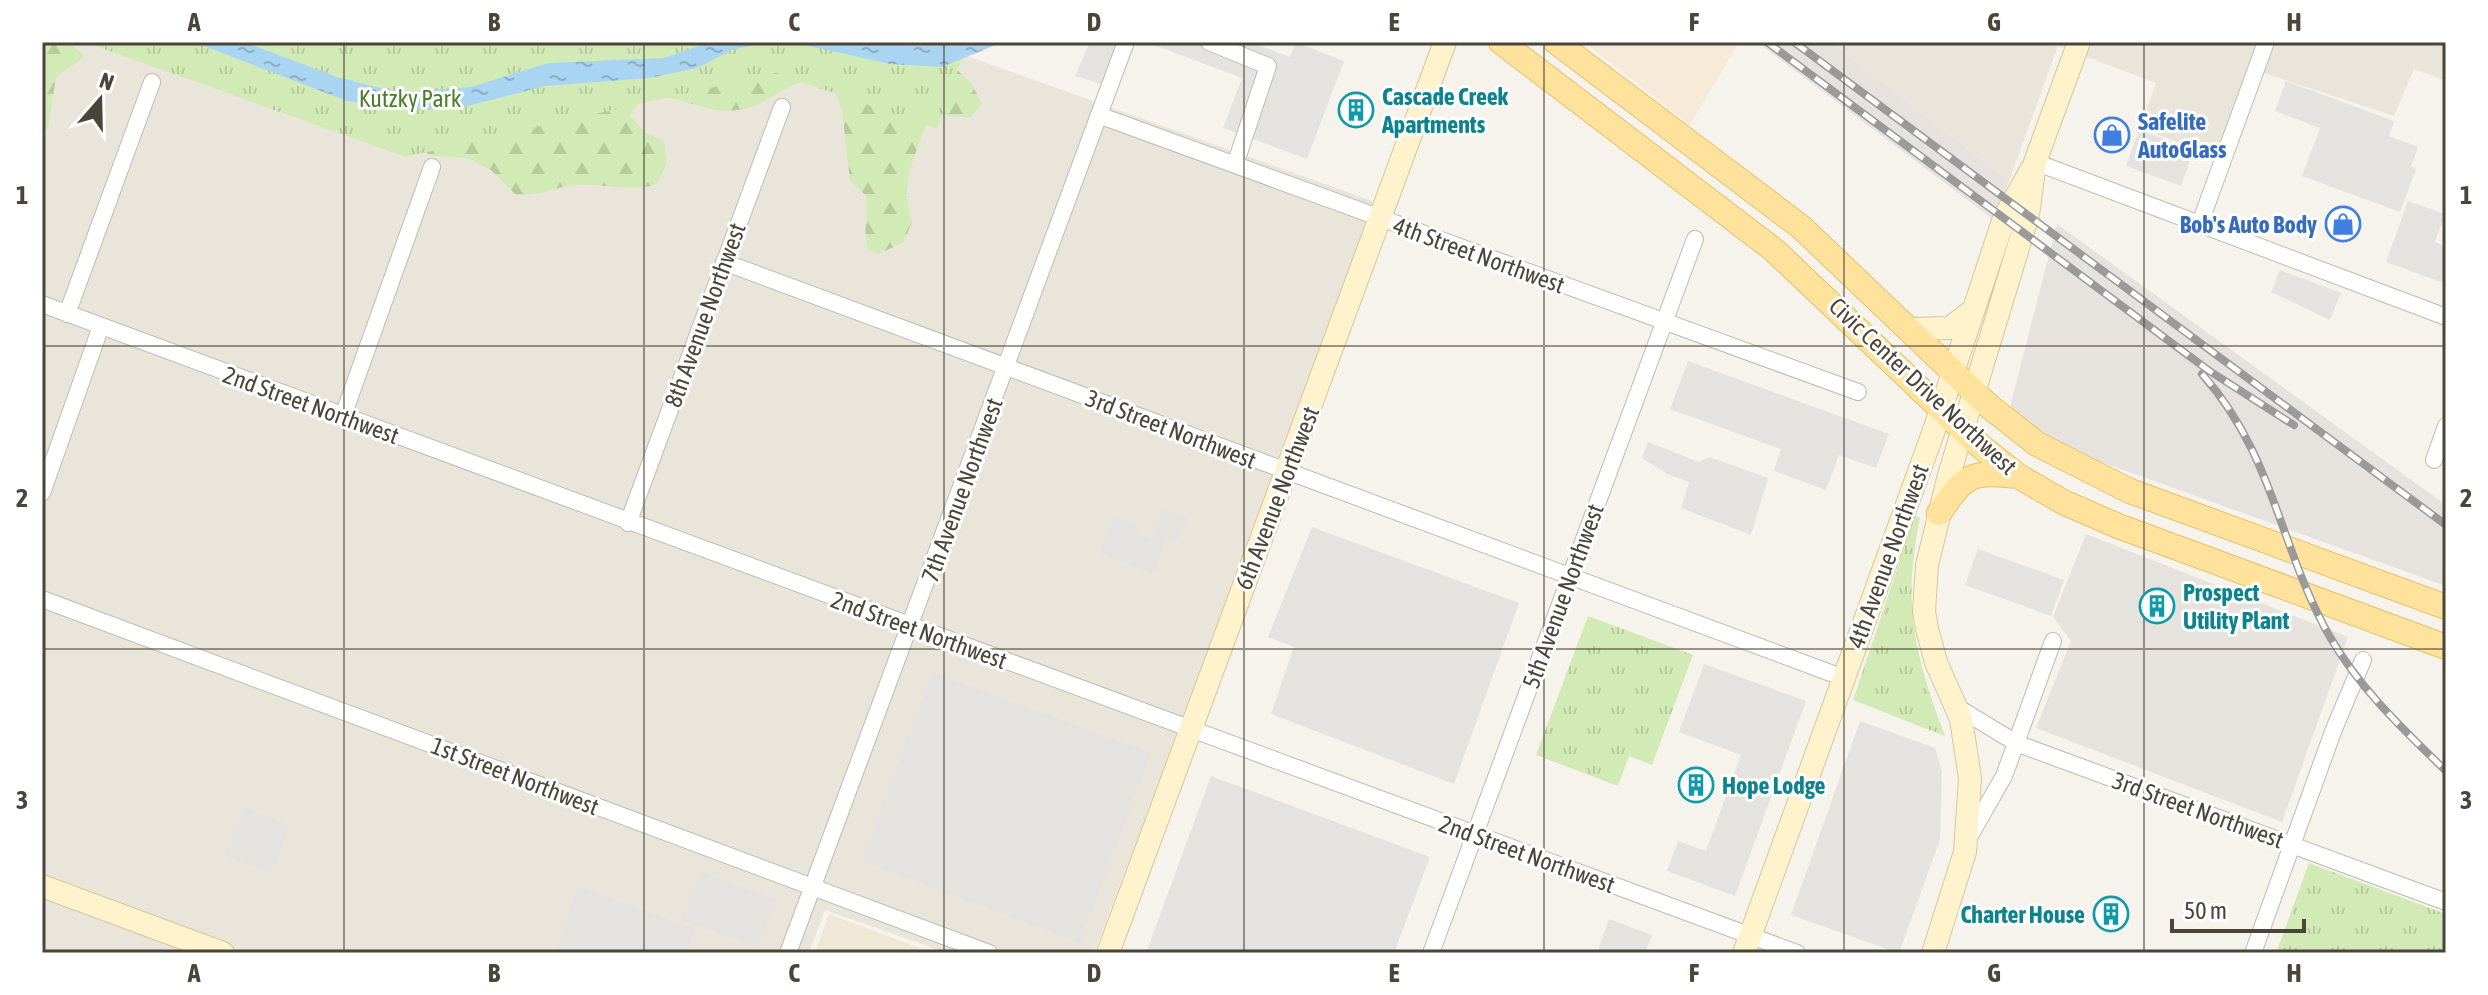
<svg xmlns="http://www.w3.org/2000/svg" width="2488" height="995" font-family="'Asap Condensed',sans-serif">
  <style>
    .residential { fill: #eae5da }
    .commercial { fill: #f7ead8 }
    .industrial { fill: #e6e2dd }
    .education { fill: #efe8d6 }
    .forest { fill: url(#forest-firs) }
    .park { fill: url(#park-tufts) }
    .parking { fill: #e5e3e0 }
    .water { fill: url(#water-ripples) }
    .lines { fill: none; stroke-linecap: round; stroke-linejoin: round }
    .street-casing { stroke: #c2bbae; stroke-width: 18 }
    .secondary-casing { stroke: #d6c79b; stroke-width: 24 }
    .primary-casing { stroke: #e6c16a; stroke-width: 26 }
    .street { stroke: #fff; stroke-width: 16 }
    .secondary { stroke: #fff3cd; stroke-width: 22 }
    .primary { stroke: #ffe39c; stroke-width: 24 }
    .rail-casing { stroke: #9a9a9a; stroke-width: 8 }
    .rail { stroke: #fff; stroke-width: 5; stroke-dasharray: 15; stroke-linecap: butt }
    .grid { fill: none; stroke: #4b4439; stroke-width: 2; stroke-opacity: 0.55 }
    .labels { text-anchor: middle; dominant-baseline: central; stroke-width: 6; stroke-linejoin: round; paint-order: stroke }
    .culture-label { font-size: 24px; font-weight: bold; fill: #0d838f; stroke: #fff; text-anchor: start }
    .park-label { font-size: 24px; fill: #4a7f2a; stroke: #fff }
    .shop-label { font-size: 24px; font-weight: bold; fill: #366cbe; stroke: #fff; text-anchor: start }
    .street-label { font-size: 24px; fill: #4b4439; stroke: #fff }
    .neatline { fill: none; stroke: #4b4439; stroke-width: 3 }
    .grid-label { font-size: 26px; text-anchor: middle; font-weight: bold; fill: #4b4439 }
  </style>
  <defs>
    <pattern id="forest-firs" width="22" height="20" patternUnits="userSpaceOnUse" patternTransform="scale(2)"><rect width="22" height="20" fill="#d2eab5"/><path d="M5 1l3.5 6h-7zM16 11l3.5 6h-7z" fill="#b6ca9c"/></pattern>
    <pattern id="park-tufts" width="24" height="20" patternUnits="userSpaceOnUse" patternTransform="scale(2)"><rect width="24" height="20" fill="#d2eab5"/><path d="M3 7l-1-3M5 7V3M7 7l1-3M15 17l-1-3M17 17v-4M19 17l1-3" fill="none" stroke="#b6ca9c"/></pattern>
    <pattern id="water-ripples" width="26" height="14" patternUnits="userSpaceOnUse" patternTransform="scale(2)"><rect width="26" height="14" fill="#a9d4f2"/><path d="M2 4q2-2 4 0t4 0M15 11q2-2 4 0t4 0" fill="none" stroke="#8caec5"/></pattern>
  </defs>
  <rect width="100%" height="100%" fill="#f6f3ec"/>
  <path class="residential" d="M42,42H84L405,157L776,73L964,55L1378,203L1094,953H948L825,910L809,953H42Z
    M1831,42H2446V81L2414,69L2394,116L2261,72L2228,161L2140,128L2156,83L2058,46L2009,181Z"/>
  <path class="commercial" d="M1584,42H1739L1690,125Z"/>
  <path class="industrial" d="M1757,42H1831L2009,181L1994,220Z
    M2057,224L2446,505V586L2093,459L2045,435L2010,407Z
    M2086,534L2348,637L2282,822L2036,728L2071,641L2053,617Z"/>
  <path class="education" d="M829,914L933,953H815Z"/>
  <path class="forest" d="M42,42C62,42 72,41 84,57L56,77L48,128L42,133Z
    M429,42H759L954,67L971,83L982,103L971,117H952L931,110L911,166L906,193L912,222L904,242L878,254L868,250C862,228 869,217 866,196L850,180L842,110L832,83C795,72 782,96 751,107C706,121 684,90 641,98L630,115L644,132L664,141L667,163L657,184C628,194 597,180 567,186C548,190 536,196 516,195L491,170L468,158L433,156L402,141Z"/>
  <path class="park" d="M84,42H968L937,129L776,73L405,157Z
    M1915,516L1920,518C1902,606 1914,653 1945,736L1853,700Z
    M1588,616L1693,655L1652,765L1629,756L1618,786L1536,755Z
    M2309,863L2446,914V953H2276Z"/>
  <path class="parking" d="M1090,42H1133L1111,87L1075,76Z
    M1146,42H1261V46L1290,57L1295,42L1344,61L1307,159L1223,128L1242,78Z
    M2286,81L2394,121L2389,136L2418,147L2411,166L2416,169L2400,212L2302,176L2320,128L2275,111Z
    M2139,130L2194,150L2181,186L2126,166Z
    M2408,201L2445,214L2435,242L2446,246V284L2386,262Z
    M2280,270L2341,293L2330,320L2271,292Z
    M1688,361L1889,434L1876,468L1839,455L1826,490L1774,471L1781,449L1670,409Z
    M1648,442L1699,462L1710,457L1768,478L1751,535L1681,508L1689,482L1667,474L1642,458Z
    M1162,509L1188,517L1179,541L1167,538L1153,574L1099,553L1113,517L1138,524L1135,532L1151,539Z
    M1312,527L1519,603L1454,784L1271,714L1294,647L1268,637Z
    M1978,549L2064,580L2051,616L1965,585Z
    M1704,664L1806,701L1735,896L1667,871L1678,841L1706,851L1741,755L1679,732Z
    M932,672L1151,753L1080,943L861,861Z
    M1860,721L1935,748L1942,772L1940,840L1899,953L1791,915Z
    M1211,776L1430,857L1394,953H1146Z
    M243,807L290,825L272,874L225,856Z
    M699,871L776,899L757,947L681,920Z
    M578,886L695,929L686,953L555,951Z
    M1609,919L1652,935L1645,953H1597Z"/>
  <path class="water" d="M194,42H244L337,77L399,93L471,87L549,63L664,58L710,42H873L909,46L1003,42L942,67L890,64L796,43L759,44L732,50L697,68L649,78L545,86L464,107L424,110L347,101Z"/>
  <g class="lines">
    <g class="street-casing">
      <path id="street" d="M1209,42L1268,66L1235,165
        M1101,116L1858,392
        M2035,162L2446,317
        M2200,223L2266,42
        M724,262L1844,678
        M42,304L1797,953
        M67,314L152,82
        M343,416L432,167
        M2434,460L2446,426
        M42,493L101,326
        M628,523L782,107
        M42,599L989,953
        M1957,707L2016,743L2446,902
        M1968,839L2004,776L2053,641
        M788,953L1126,42
        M1431,953L1695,239
        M2253,953L2334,729L2363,660"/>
    </g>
    <g class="secondary-casing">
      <path id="secondary" d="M1908,329L1950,328L1972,311
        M42,886L223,953
        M1108,953L1445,42
        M1744,953L1933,433L2004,218L2031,170
        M1933,953L1965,852L1970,778L1961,719L1936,662L1927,629L1924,611L1927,565L1949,475L2028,215L2035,162L2079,42"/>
    </g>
    <g class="primary-casing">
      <path id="primary" d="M1501,42L1774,250L1979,445L2018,476L2063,502L2118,526L2446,647
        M1556,42L1801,227L1990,407L2037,444L2130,491L2446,607
        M1939,513C1966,474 1970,471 2018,476"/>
    </g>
    <use href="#street" class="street"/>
    <use href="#secondary" class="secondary"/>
    <use href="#primary" class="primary"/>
    <g class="rail-casing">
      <path id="rail" d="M1767,42L2208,370L2294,425
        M1794,42L2446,525
        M2202,374C2275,456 2279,548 2330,637C2360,689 2403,729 2446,771"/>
    </g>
    <use href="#rail" class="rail"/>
  </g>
  <path class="grid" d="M344,42V953M644,42V953M944,42V953M1244,42V953M1544,42V953M1844,42V953M2144,42V953M42,346H2446M42,649H2446"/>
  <defs>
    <g id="building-ring" transform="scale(1.8)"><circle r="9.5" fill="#fff" stroke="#0f9aa8" stroke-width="1.5"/><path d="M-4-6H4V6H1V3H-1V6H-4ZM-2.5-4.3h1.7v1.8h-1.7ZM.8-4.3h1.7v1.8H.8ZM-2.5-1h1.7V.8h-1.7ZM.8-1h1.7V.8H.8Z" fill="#0f9aa8"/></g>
    <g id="shop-ring" transform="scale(1.8)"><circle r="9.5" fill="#fff" stroke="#3f7fe0" stroke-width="1.5"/><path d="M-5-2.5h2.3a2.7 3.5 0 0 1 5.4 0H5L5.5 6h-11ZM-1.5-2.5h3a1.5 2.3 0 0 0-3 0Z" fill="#3f7fe0"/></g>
  </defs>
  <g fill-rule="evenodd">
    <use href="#building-ring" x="1356" y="110"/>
    <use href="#shop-ring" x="2112" y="135"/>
    <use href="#shop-ring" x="2343" y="224"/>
    <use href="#building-ring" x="2157" y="606"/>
    <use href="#building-ring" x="1696" y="785"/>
    <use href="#building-ring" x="2111" y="914"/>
  </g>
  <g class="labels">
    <g class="culture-label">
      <text x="1382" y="96">Cascade Creek<tspan x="1382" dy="28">Apartments</tspan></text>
      <text x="2183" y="592">Prospect<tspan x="2183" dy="28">Utility Plant</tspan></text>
      <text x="1722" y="785">Hope Lodge</text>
      <text x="2085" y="914" text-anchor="end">Charter House</text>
    </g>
    <g class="park-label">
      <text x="410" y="98">Kutzky Park</text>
    </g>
    <g class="shop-label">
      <text x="2138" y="121">Safelite<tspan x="2138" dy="28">AutoGlass</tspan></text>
      <text x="2317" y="224" text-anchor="end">Bob's Auto Body</text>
    </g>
    <g class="street-label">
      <text transform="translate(1479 255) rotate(20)">4th Street Northwest</text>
      <text transform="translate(705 315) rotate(-70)">8th Avenue Northwest</text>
      <text transform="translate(1923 386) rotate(43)">Civic Center Drive Northwest</text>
      <text transform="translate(311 405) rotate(20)">2nd Street Northwest</text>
      <text transform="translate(1171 429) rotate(21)">3rd Street Northwest</text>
      <text transform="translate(962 490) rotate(-70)">7th Avenue Northwest</text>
      <text transform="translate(1277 498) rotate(-69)">6th Avenue Northwest</text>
      <text transform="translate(1888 556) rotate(-70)">4th Avenue Northwest</text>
      <text transform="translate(1563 596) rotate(-70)">5th Avenue Northwest</text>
      <text transform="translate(919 630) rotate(20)">2nd Street Northwest</text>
      <text transform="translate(515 776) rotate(21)">1st Street Northwest</text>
      <text transform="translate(2198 810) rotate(20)">3rd Street Northwest</text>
      <text transform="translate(1527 854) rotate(20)">2nd Street Northwest</text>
    </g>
  </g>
  <rect width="2488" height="995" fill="none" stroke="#ffffff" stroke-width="88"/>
  <g transform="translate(100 100) rotate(20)" stroke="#ffffff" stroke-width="6" paint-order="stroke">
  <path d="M0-6L14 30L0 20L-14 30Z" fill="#4b4439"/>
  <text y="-12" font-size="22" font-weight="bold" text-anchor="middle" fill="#4b4439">N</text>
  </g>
  <path d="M2172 919v12h132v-12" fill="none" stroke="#4b4439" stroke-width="4"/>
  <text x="2184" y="919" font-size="24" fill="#4b4439" stroke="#ffffff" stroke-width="6" paint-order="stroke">50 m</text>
  <rect x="44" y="44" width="2400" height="907" class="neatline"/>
  <g class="grid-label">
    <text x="194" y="31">A</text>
    <text x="494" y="31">B</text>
    <text x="794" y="31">C</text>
    <text x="1094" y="31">D</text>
    <text x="1394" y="31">E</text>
    <text x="1694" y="31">F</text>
    <text x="1994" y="31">G</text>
    <text x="2294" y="31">H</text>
    <text x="22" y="204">1</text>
    <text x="2466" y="204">1</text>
    <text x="22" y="507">2</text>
    <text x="2466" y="507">2</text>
    <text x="22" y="809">3</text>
    <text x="2466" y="809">3</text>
    <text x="194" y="982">A</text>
    <text x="494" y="982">B</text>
    <text x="794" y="982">C</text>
    <text x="1094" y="982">D</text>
    <text x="1394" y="982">E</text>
    <text x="1694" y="982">F</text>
    <text x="1994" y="982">G</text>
    <text x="2294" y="982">H</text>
  </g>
</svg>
